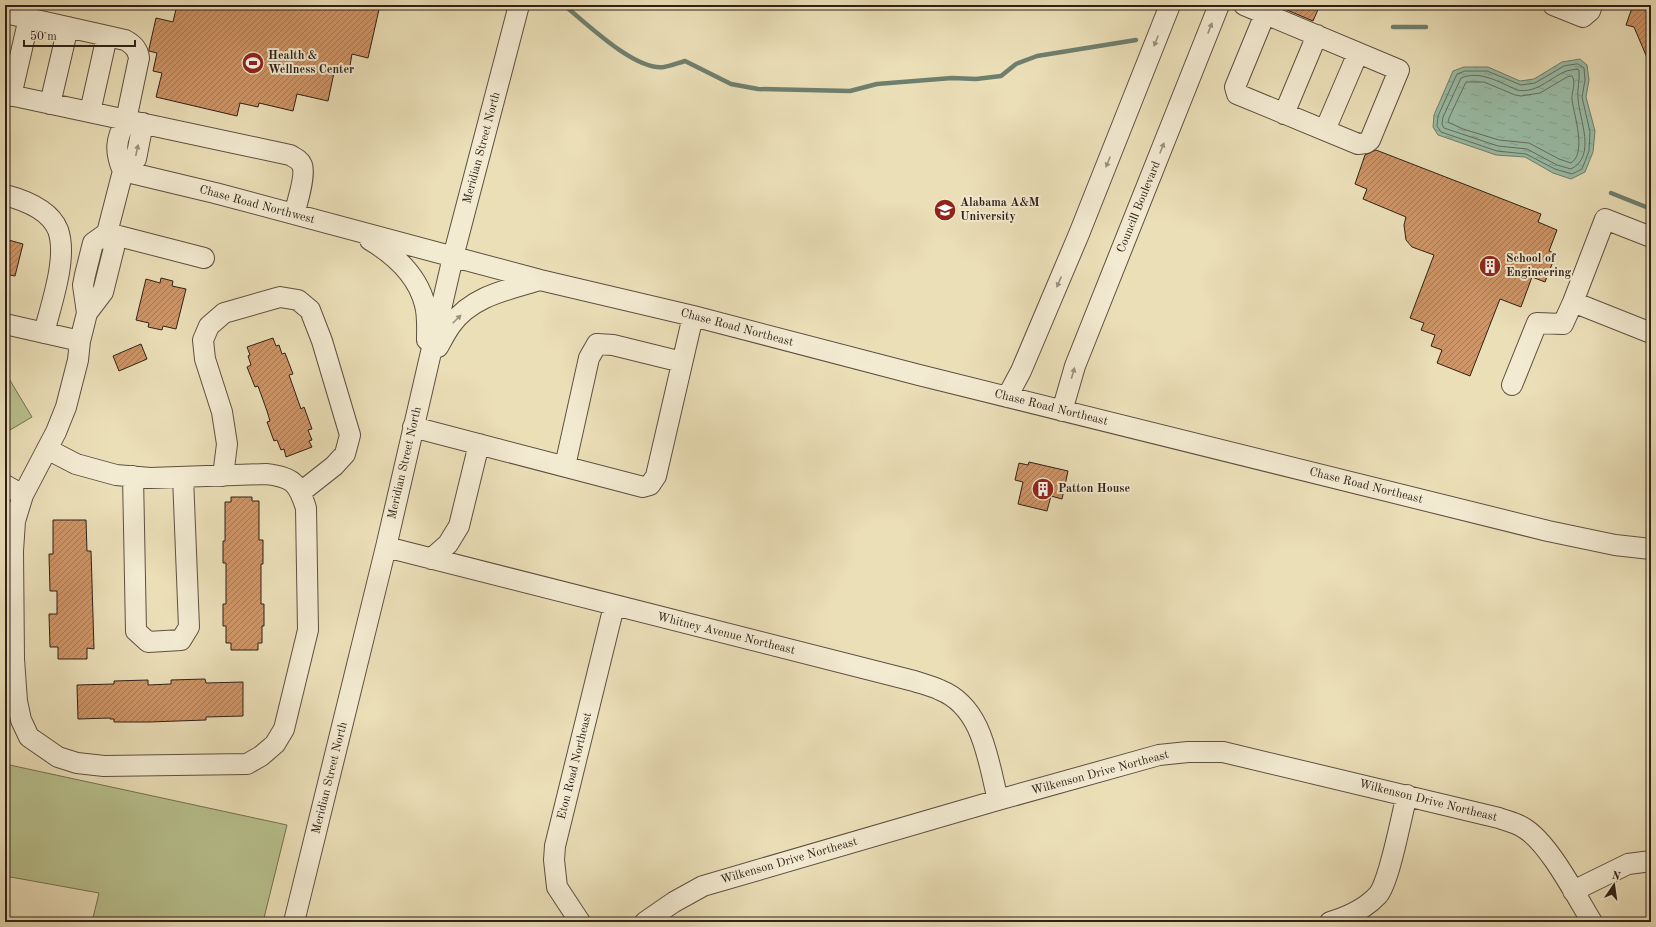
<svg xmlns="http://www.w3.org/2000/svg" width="1656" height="927" font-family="'Old Standard TT',serif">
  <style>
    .grass { fill: #b8c18e; stroke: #747153 }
    .water { fill: url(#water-ripples); stroke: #6f7f6e }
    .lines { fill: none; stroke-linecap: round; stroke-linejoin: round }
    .shore { stroke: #646f60; stroke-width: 1 }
    .stream { stroke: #6f7f6e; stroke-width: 4.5 }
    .building { fill: url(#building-hatch); stroke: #2f2118 }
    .minor-casing { stroke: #5e5040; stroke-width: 22 }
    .minor { stroke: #f2ead1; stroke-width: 20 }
    .oneway { fill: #9a907e }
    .labels { text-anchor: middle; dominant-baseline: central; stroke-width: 4; stroke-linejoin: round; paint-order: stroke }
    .poi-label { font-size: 12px; font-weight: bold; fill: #2f2118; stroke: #f2ead1; text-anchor: start }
    .street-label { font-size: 12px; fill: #2f2118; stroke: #f2ead1 }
  </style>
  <defs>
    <pattern id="water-ripples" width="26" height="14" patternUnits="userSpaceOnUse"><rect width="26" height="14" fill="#9abda8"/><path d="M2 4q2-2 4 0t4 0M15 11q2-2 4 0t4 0" fill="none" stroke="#85a290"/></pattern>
    <pattern id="building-hatch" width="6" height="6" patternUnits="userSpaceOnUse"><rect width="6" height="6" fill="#cd9568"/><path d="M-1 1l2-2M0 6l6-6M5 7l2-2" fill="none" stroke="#a77955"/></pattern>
  </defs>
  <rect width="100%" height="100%" fill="#ebdfb8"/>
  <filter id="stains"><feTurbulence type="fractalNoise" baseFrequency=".005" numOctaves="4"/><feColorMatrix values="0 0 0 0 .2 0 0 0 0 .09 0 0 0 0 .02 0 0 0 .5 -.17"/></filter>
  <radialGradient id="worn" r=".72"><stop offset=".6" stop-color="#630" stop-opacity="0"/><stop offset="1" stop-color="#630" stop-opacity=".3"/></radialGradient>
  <path class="grass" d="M5,372L32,417L5,433Z
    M5,764L287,825L263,922H92L99,893L5,876Z"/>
  <path class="water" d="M1580,59L1587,65L1589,80L1586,97L1595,131L1593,152L1585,172L1571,179L1553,173L1525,157L1496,155L1438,135L1433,127L1434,115L1453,71L1464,67H1488L1520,81L1534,79L1562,62Z"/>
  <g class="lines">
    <path class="shore" d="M1578,64L1584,68L1585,80L1582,97L1590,132L1589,151L1582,169L1572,174L1555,169L1526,154L1497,151L1441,132L1437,126L1438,116L1457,74L1465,71H1487L1521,85L1535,83L1564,66Z
      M1577,69L1579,70C1580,80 1577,89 1578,98C1579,119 1597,156 1571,169L1557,165L1527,149L1498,146L1444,128L1442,124L1443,117L1461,78C1480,70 1499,82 1517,90C1535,94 1549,79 1564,72C1568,70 1573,70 1577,69Z
      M1572,76C1577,82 1571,93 1572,100C1574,115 1587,153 1571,163L1559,159L1529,143L1499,140L1463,129L1448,122L1449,118L1466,82H1484L1515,95L1521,96L1540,93L1567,77Z"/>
    <path class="stream" d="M564,5C586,23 635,71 664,67C671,66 678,63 685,61L731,84L758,89L850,91L877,84L952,78L976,79L1001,76L1016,64L1037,56L1136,40
      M1393,27H1426
      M1611,193L1651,209"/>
  </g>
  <path class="building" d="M177,5H380L368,58L352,54L349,71L335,68L328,101L297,94L293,111L259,103L258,107L240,103L237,116L156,97L162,73L153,71L157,53L149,51V49L156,18L173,22Z
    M1275,5H1320L1313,21Z
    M1633,5H1651V67L1634,27L1626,25Z
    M1376,150L1541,214L1538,222L1557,230L1549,251L1556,254L1545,282L1532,277L1521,307L1500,299L1470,376L1437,363L1442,350L1431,346L1435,335L1421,330L1424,323L1410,318L1434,255L1412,247L1406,240L1404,225L1406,217L1363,199L1367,189L1355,184L1365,155Z
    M5,239L23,244L15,276L5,274Z
    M161,278L173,281L172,286L186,289L176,329L163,326L162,330L148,327L149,323L136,320L146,279L160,283Z
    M273,338L276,346L279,345L282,354L285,353L293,374L289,375L301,409L304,407L312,429L308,430L312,440L309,441L312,447L286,457L284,449L281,450L277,440L274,441L267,422L270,421L267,411L258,386L255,387L247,367L251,365L248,356L250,355L247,347Z
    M141,344L147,359L119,371L113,356Z
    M1029,462L1068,471L1062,499L1051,496L1047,511L1018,504L1023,482L1015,480L1019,463L1028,465Z
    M231,497H252V501H259V540H263V564H261V604H264V626H262V643H258V650H231V643H226V626H223V604H226V563H223V541H225V502H231Z
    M53,520H86L87,551H91L94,649L87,648V659H58V647H50L49,614H57V591H50L49,554H53Z
    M205,679L206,683L243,682V716L206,717V720L149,722H114V719H110V718L78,719L77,685L114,684V681L148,680V685L171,684V680Z"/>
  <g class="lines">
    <g class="minor-casing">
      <path id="minor" d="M1244,5L1399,70L1370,140L1366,143L1358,144L1237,94L1235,87L1265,14
        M1553,5L1583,17L1590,11L1592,5
        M5,13L125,40C133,44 138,49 139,58L126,120C116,139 114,151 123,171L136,159L143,123
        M5,94L290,155C295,158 300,160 302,165C306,174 297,204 294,214
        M11,96L29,18
        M50,104L68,27
        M90,112L107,36
        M1284,114L1317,35
        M1325,130L1358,53
        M5,195C24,200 50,210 58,230C68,258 51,304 44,333
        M107,233L123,171L215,193L540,280L693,316L919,375L1548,531L1615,545L1651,549
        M107,233L204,258
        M1651,237L1605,219L1573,302L1651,333
        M370,240C395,255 418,276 425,305C428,316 427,329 427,340
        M87,313L103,292L114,248L107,233
        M5,324L80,341
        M438,347C442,340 446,332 451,325C472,296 507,290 540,280
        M1512,385L1537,323L1563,324L1573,302
        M1007,397L1021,371L1079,234L1170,5
        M1062,411L1075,366L1219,5
        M413,427L643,487L650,485L656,476L693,316
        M47,449L76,464L116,475L150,478L266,474C293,477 298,483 306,508L308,630L284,729L275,744L261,756L247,764L104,766L77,763L58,757L29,737L21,720L17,701L14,659L13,551L15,521L23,495L56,432L66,407L78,360L80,341L87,313L83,285L85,275L93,243L107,233
        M565,466L589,358L597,344L613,345L682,362
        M133,476L136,631L148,642L181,640L189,627L183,477
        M223,476L227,444L222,412L205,359L203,340L209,326L224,313L280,297L298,300L310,310L322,341L350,435L345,454L334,466L301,492
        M5,485L23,495
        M386,547L914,681C923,684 932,686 940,690C983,707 988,761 998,800
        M431,559L448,544L459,526L479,444
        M1573,891L1628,864L1651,861
        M294,922L386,547L453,257L519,5
        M580,922L557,887L554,860L555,846L614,606
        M645,922L674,902L703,886L998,800L1159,755L1188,752H1223L1499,818C1507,821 1517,823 1524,828C1549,843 1576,896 1592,922
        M1330,922C1347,917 1366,908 1378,895C1390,880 1401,817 1407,795"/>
    </g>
    <use href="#minor" class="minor"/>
  </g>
  <defs><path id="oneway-solid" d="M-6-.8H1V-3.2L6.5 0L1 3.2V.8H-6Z"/></defs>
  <g class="oneway">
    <use href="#oneway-solid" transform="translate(1210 28) rotate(-69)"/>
    <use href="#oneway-solid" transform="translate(1156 41) rotate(112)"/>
    <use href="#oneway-solid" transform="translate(1162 148) rotate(-68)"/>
    <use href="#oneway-solid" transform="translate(137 150) rotate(-78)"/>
    <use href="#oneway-solid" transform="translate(1108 162) rotate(112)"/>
    <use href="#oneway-solid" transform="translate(1059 282) rotate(113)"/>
    <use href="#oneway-solid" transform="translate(457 319) rotate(-45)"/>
    <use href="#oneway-solid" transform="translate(1073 373) rotate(-74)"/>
  </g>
  <defs>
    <g id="stadium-disc" transform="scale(1.15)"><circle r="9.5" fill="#8f2418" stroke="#f2ead1"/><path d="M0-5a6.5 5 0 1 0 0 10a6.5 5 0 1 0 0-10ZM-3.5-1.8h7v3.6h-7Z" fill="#fff"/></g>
    <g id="university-disc" transform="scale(1.15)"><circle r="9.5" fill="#8f2418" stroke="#f2ead1"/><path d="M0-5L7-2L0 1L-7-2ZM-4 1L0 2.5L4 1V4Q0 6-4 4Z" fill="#fff"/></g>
    <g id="building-disc" transform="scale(1.15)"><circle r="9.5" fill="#8f2418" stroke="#f2ead1"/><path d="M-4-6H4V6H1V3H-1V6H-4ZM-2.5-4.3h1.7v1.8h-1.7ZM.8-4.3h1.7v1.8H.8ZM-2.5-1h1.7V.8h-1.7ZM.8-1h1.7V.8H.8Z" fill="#fff"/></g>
  </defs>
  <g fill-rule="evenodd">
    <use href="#stadium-disc" x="253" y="63"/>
    <use href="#university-disc" x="945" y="210"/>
    <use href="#building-disc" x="1490" y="266"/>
    <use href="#building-disc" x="1043" y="489"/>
  </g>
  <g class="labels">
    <g class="poi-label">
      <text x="268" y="56">Health &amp;<tspan x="268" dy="14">Wellness Center</tspan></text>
      <text x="960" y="203">Alabama A&amp;M<tspan x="960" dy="14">University</tspan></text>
      <text x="1506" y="259">School of<tspan x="1506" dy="14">Engineering</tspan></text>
      <text x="1058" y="489">Patton House</text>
    </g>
    <g class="street-label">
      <text transform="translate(482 148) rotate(-75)">Meridian Street North</text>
      <text transform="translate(257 205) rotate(15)">Chase Road Northwest</text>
      <text transform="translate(1139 207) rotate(-68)">Councill Boulevard</text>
      <text transform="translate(737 328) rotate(15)">Chase Road Northeast</text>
      <text transform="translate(1051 408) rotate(14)">Chase Road Northeast</text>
      <text transform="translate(405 463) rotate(-77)">Meridian Street North</text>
      <text transform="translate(1366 486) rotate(14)">Chase Road Northeast</text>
      <text transform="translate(726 634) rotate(14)">Whitney Avenue Northeast</text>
      <text transform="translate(575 766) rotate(-76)">Eton Road Northeast</text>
      <text transform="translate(1100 773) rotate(-15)">Wilkenson Drive Northeast</text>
      <text transform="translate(330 778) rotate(-76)">Meridian Street North</text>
      <text transform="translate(1428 801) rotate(14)">Wilkenson Drive Northeast</text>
      <text transform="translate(789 861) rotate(-16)">Wilkenson Drive Northeast</text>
    </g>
  </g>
  <rect width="1656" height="927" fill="none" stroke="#ebdfb8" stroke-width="20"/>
  <rect x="6" y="6" width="1644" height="915" fill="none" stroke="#2f2118" stroke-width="2"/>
  <rect x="10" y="10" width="1636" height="907" fill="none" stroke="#2f2118"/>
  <g transform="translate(1614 885) rotate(13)" stroke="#f2ead1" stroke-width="3" paint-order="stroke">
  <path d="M0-3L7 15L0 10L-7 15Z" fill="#2f2118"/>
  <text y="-6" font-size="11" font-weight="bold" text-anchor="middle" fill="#2f2118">N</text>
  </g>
  <path d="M24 40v6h111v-6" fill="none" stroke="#2f2118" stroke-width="2"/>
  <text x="30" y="40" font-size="12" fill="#2f2118" stroke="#f2ead1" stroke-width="3" paint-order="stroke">50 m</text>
  <rect width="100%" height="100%" filter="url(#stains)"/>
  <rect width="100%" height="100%" fill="url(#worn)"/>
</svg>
